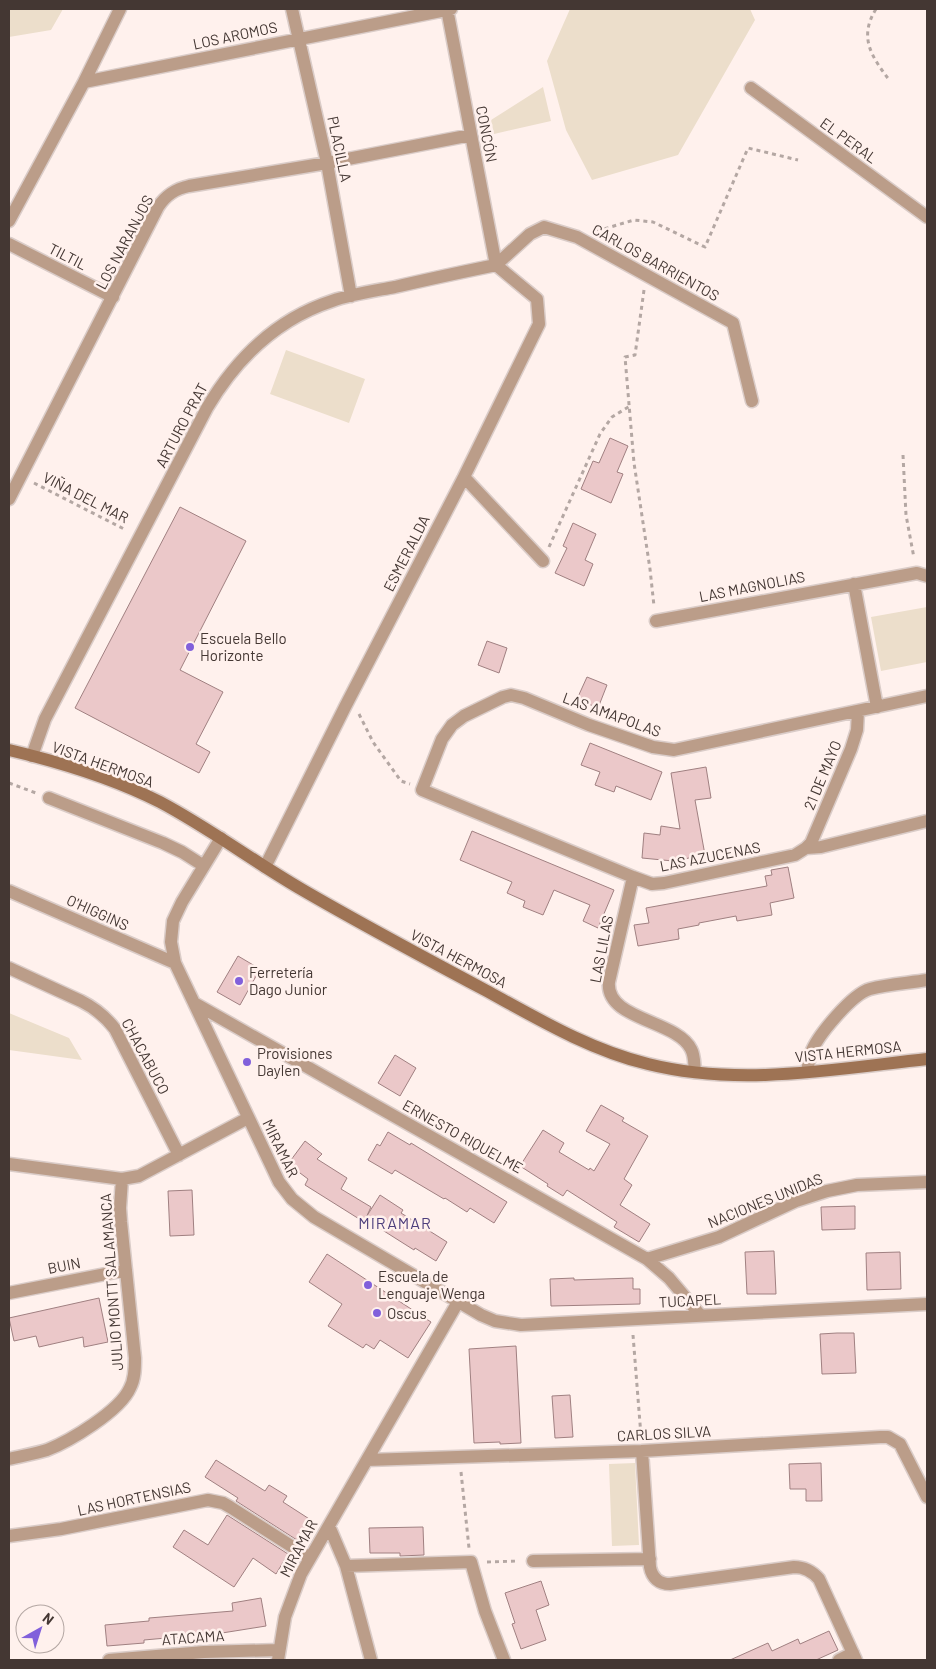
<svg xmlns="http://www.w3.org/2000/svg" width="936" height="1669" font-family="Barlow,sans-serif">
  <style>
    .green { fill: #ecdecb }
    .building { fill: #ebc8c9; stroke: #a08081 }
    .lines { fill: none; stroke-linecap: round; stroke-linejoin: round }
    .minor-casing { stroke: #daccc8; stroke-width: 15 }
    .secondary-casing { stroke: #daccc8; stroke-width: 15 }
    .path { stroke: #b4a7a3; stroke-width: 3; stroke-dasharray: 4 4; stroke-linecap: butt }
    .minor { stroke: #bb9d89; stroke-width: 12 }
    .secondary { stroke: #9e7354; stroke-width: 12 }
    .poi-dot { fill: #8160db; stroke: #fff1ed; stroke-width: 2 }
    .labels { text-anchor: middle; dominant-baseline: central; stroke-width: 5; stroke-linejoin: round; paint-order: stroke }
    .street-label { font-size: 15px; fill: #443733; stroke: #fff1ed }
    .poi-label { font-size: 15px; fill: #443733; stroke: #fff1ed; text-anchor: start }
    .neighbourhood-label { font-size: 16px; letter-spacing: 1px; fill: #4d3e7c; stroke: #fff1ed }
  </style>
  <rect width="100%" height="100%" fill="#fff1ed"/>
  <path class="green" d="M9,9H63L51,30L9,37Z
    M570,9H750L755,20L678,155L592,180L566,130L547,61Z
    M543,87L551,121L494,134L491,120Z
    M286,350L365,379L349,423L270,394Z
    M927,607V662L881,671L871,617Z
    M9,1013L69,1038L82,1060L9,1050Z
    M635,1463L639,1545L612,1546L609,1464Z"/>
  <path class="building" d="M610,438L628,446L617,472L623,474L611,503L581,489L593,461L599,463Z
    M180,507L246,541L180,670L223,692L196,744L210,752L199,773L75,708Z
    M573,523L596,534L585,560L593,564L584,586L555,573L567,548L563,546Z
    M487,641L507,648L499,673L478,665Z
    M587,677L607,685L598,708L577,699Z
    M590,743L662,772L651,800L616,786L614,792L595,785L600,772L581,765Z
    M706,767L711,798L695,800L705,855L673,861L642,858L644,833L660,835L661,826L680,829L671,773Z
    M472,831L614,890L598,928L583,921L590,905L554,890L543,915L523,907L525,901L507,893L512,882L460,860Z
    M788,867L794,898L770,903L772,915L737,921L736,916L699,923V925L678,929L679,939L638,946L634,925L649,923L646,908L767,886L765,876L772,875L771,870Z
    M238,956L260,969L240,1005L217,992Z
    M395,1055L416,1068L400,1096L378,1083Z
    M601,1105L624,1118L622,1121L648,1136L624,1179L632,1185L620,1205L650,1224L639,1242L614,1227L617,1222L567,1190L563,1196L547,1186L548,1184L520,1166L543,1130L564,1143L559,1152L589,1170L590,1168L594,1171L610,1144L586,1131Z
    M388,1132L410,1145L411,1143L507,1202L494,1223L470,1208L467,1212L445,1198L444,1199L395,1170L392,1174L368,1160L377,1144L380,1146Z
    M305,1141L322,1154L317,1159L347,1178L341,1189L371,1207L364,1222L305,1185L308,1179L288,1164Z
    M192,1190L194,1235L170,1236L168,1191Z
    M380,1195L403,1210L401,1213L447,1242L436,1261L415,1248L414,1250L365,1219Z
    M855,1206V1229L822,1230L821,1207Z
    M774,1251L776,1294H747L745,1252Z
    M900,1252L901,1289L867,1290L866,1253Z
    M327,1254L431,1322L408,1358L380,1340L374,1349L366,1344L363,1348L328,1326L342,1304L309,1282Z
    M574,1278V1280L633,1278V1289H640V1304L551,1306L550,1279Z
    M99,1298L108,1342L84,1347L83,1337L39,1347L36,1336L14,1341L9,1318Z
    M837,1333H854L856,1373L822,1374L820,1334Z
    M516,1346L521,1443L500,1444V1442L474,1443L469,1349Z
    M570,1395L573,1437L555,1438L552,1396Z
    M216,1460L265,1491L269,1485L287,1496L283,1502L314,1522L302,1540L299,1538L297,1540L236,1501L238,1498L205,1477Z
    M821,1463L822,1501H806V1489H790L789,1464Z
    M227,1515L288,1554L276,1574L253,1558L234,1587L173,1547L184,1530L208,1545Z
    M423,1527L424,1555L400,1556V1553H370L369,1528Z
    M541,1581L549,1605L536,1610L546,1640L521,1649L512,1624L515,1623L505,1593Z
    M261,1598L266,1626L222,1633L144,1640V1643L107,1646L105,1625L149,1621V1618L233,1611L232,1603Z
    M829,1631L838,1650L816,1660H730L768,1643L772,1651L798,1639L800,1644Z"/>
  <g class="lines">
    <g class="minor-casing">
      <path id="minor" d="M292,9L327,163L351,296
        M447,9L496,265
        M84,82L120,9
        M751,88L927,217
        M9,221L84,82L451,9
        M9,244L113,297
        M496,265L530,234L544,227L577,237L733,323L752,401
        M464,477L543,561
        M9,499L158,207C166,195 175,189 189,186L327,163L471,135
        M854,584L877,707
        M656,621L917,573L927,576
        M927,696L674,750L653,747L589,725L524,698L511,695L503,697L464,716L452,725L442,739L422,790L633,877L652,884L664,883L795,855L806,848L821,847L927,821
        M32,756L45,719L207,408C236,359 277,319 332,301C352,294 374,291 395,287C429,279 462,272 496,265
        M49,798L163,843L182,852L204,866
        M221,838L182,902L173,921L171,942L175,963L279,1182L292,1199L314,1217L481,1315L495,1321L521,1325L927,1304
        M806,848L811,843L851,749L857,730L858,711
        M265,867L345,707L464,477L539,324L537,299L496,265
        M633,877L609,982C605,1020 677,1020 691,1049C695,1056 694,1065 695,1072
        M9,891L175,963
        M9,968L81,1001C95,1008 105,1016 115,1029L179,1155
        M194,1003L647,1259L669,1278L701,1316
        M807,1072C808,1066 809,1060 811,1053C817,1036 852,994 870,989C888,984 909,983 927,980
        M9,1164L122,1179L139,1176L248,1118
        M647,1259L719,1237L796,1201L827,1191L857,1185L927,1182
        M9,1293L126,1270
        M642,1451L650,1567C652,1578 659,1584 670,1584L794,1567C804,1567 812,1571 819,1579L856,1660
        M9,1459C21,1456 34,1454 47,1450C70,1441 120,1411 130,1388C135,1379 135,1368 135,1358L121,1222L120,1208L122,1179
        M367,1460L642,1451L880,1437H888L900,1444L927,1497
        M329,1526L346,1566L371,1660
        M9,1536L61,1529L208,1500L223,1503L230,1507L310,1558
        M533,1561L650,1559
        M346,1566L471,1562L485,1611L504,1660
        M109,1660L204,1652L279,1650
        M278,1660L285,1617L301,1574L458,1302
        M839,1660L853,1653"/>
    </g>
    <g class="secondary-casing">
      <path id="secondary" d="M9,750C60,762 113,778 160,802C209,828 253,861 301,889C361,924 423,957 485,990C538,1019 590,1050 648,1064C740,1087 835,1069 927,1059"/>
    </g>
    <path class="path" d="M876,9C858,38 872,57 890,81
      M597,231L634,220L653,222L705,247L748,148L798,160
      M644,290L635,355L625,357L634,463L650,569L654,606
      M903,455L906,515L914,558
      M34,483L126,530
      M549,547L600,434L612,417L630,406
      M359,714L373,742L401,781L410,784
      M9,783L36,793
      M633,1335L641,1436
      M461,1472L469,1548
      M487,1562L519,1561"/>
    <use href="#minor" class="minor"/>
    <use href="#secondary" class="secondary"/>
  </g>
  <g class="poi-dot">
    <circle cx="190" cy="647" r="5"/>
    <circle cx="239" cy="981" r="5"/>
    <circle cx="247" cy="1062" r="5"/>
    <circle cx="368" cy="1285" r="5"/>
    <circle cx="377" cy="1313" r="5"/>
  </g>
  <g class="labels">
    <g class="street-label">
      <text transform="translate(235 35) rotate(-12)">LOS AROMOS</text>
      <text transform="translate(487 134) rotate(79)">CONCÓN</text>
      <text transform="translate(849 140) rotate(36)">EL PERAL</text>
      <text transform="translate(340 149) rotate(78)">PLACILLA</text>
      <text transform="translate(124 242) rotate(-62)">LOS NARANJOS</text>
      <text transform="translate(68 256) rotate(27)">TILTIL</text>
      <text transform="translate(656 262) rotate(29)">CARLOS BARRIENTOS</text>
      <text transform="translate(181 425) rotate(-62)">ARTURO PRAT</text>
      <text transform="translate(86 497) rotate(27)">VIÑA DEL MAR</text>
      <text transform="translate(406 553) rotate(-63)">ESMERALDA</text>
      <text transform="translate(752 586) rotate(-11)">LAS MAGNOLIAS</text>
      <text transform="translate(612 714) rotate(20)">LAS AMAPOLAS</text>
      <text transform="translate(103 764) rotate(20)">VISTA HERMOSA</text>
      <text transform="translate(822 775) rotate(-67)">21 DE MAYO</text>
      <text transform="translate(710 856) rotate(-11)">LAS AZUCENAS</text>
      <text transform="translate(98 912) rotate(24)">O'HIGGINS</text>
      <text transform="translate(601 949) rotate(-79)">LAS LILAS</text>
      <text transform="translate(459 958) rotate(28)">VISTA HERMOSA</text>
      <text transform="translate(848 1051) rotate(-6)">VISTA HERMOSA</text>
      <text transform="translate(146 1056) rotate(62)">CHACABUCO</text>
      <text transform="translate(463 1136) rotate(29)">ERNESTO RIQUELME</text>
      <text transform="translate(281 1148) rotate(64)">MIRAMAR</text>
      <text transform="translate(765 1200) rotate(-22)">NACIONES UNIDAS</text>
      <text transform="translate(64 1265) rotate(-11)">BUIN</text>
      <text transform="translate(111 1282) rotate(-94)">JULIO MONTT SALAMANCA</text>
      <text transform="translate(690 1300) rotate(-3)">TUCAPEL</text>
      <text transform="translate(664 1433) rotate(-3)">CARLOS SILVA</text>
      <text transform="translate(134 1498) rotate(-12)">LAS HORTENSIAS</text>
      <text transform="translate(298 1548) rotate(-62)">MIRAMAR</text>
      <text transform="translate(193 1637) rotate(-4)">ATACAMA</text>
    </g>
    <g class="poi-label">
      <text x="200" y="638">Escuela Bello<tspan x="200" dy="17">Horizonte</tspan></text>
      <text x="249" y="972">Ferretería<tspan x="249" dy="17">Dago Junior</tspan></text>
      <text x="257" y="1053">Provisiones<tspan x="257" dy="17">Daylen</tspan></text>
      <text x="378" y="1276">Escuela de<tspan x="378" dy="17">Lenguaje Wenga</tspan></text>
      <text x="387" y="1313">Oscus</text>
    </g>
    <g class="neighbourhood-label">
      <text x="395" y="1222">MIRAMAR</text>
    </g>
  </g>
  <rect width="936" height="1669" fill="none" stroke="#443733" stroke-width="20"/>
  <g transform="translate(40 1629) rotate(39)"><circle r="24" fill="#fff1ed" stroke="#b4a7a3"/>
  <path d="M0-4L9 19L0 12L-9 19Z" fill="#8160db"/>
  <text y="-8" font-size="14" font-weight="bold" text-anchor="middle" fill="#443733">N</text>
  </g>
</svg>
